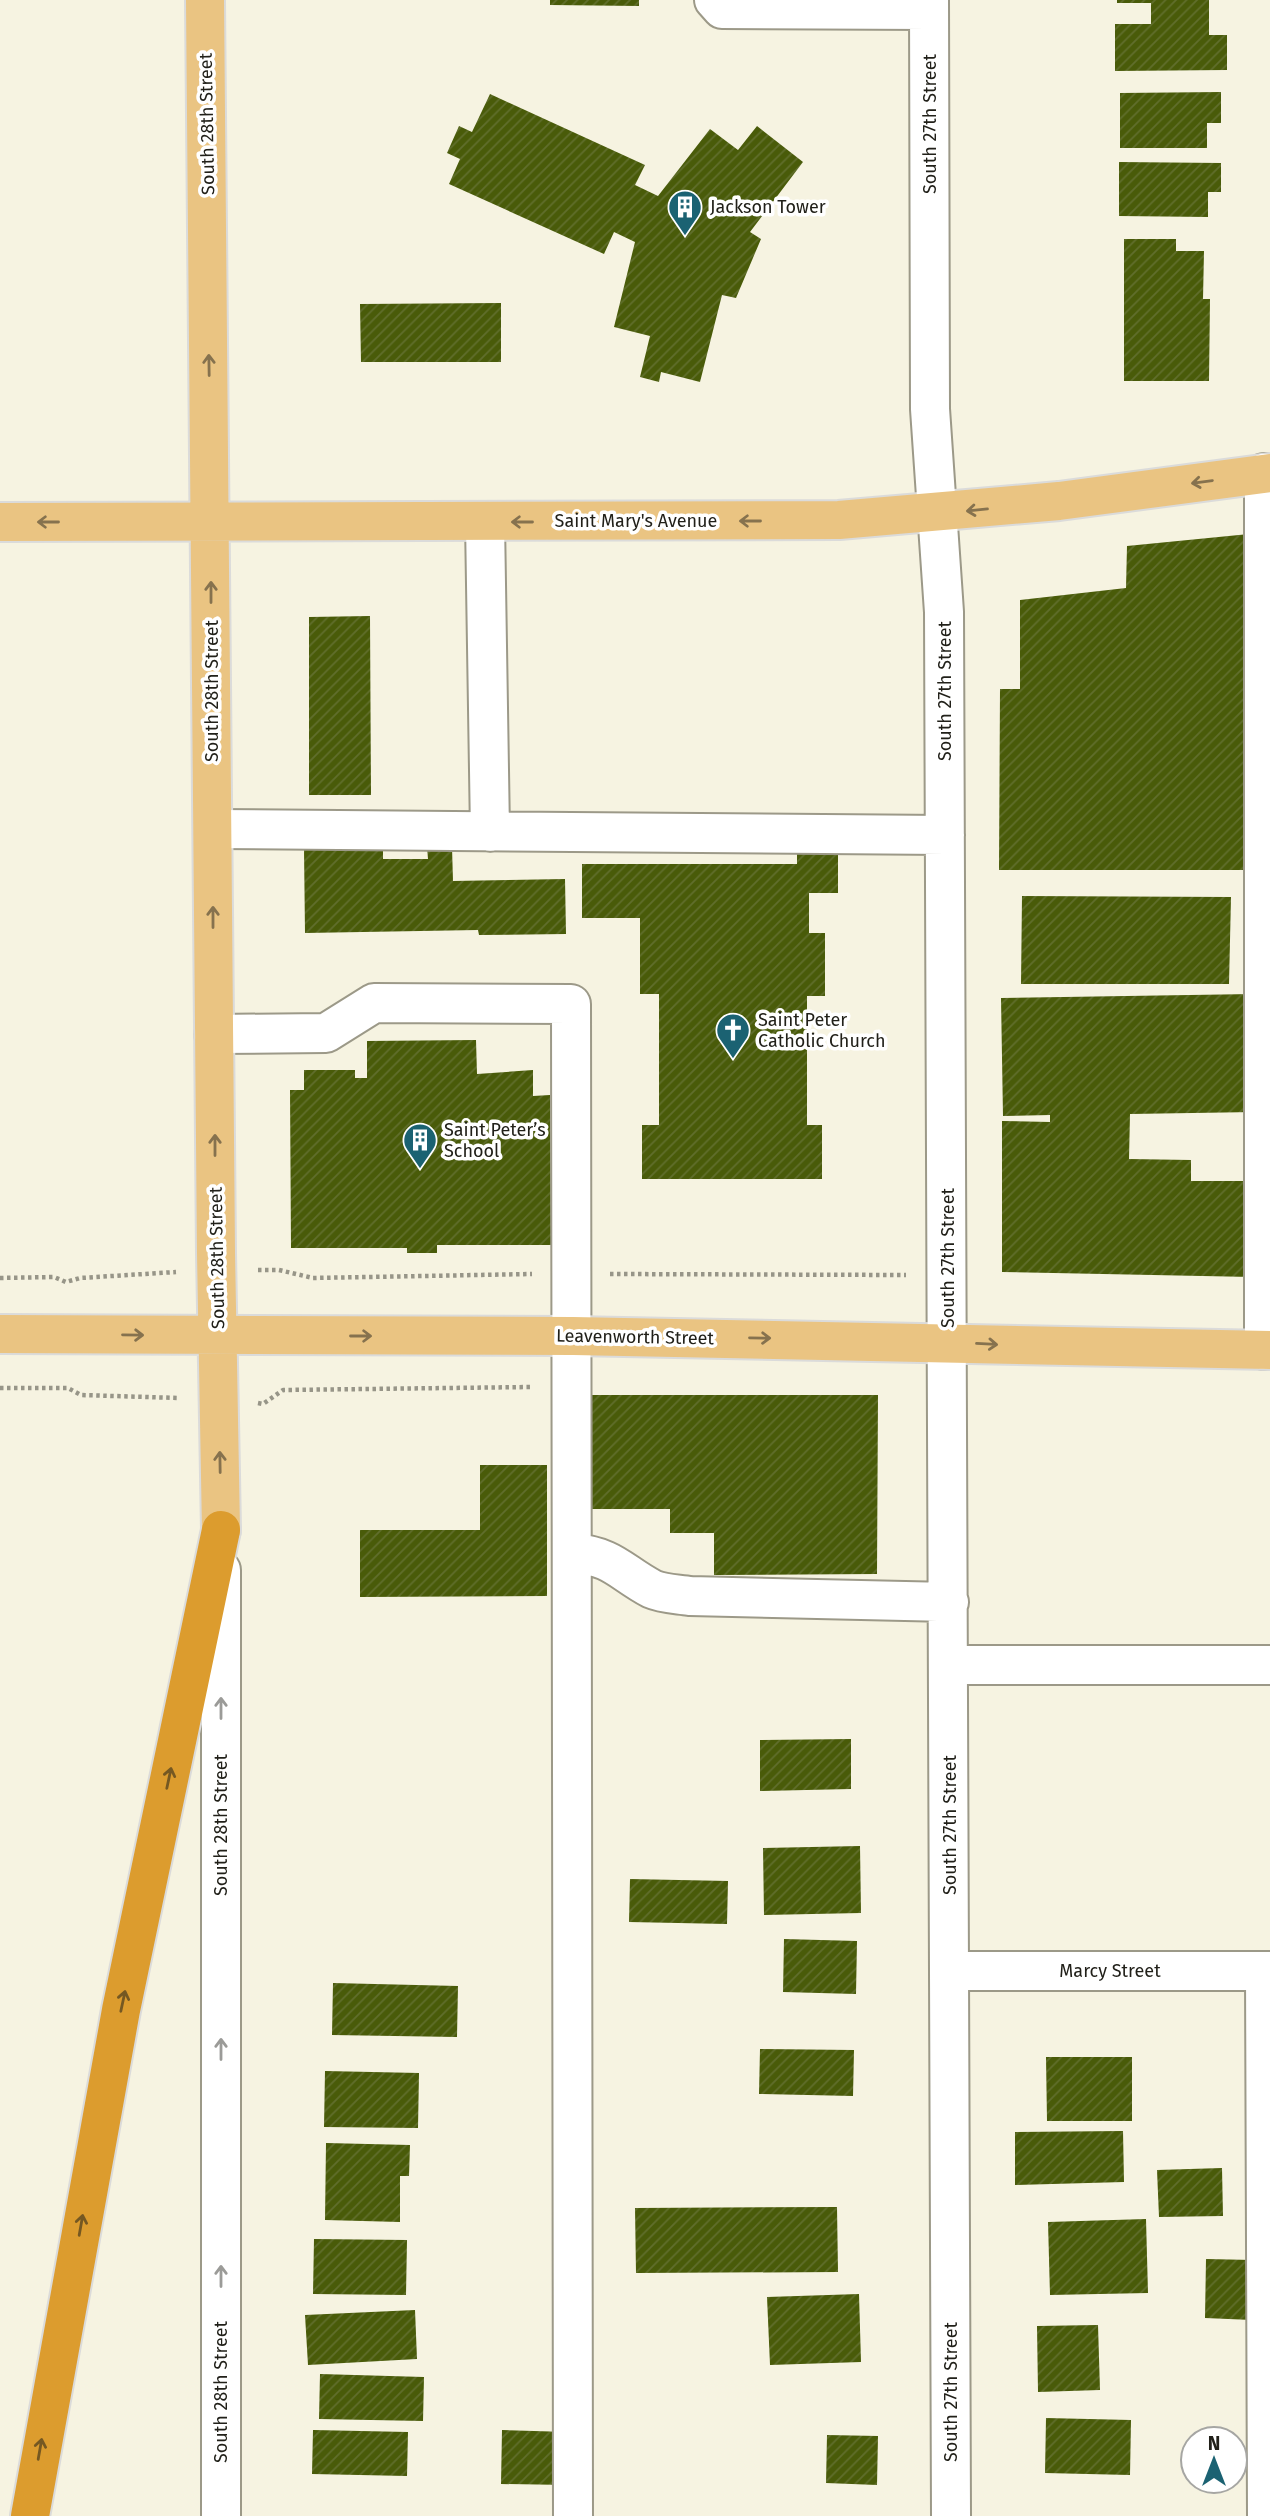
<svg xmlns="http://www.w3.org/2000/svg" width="1270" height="2516" font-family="'Fira Sans',sans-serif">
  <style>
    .building { fill: url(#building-hatch) }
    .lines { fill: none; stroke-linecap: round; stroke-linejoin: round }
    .minor-casing { stroke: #9c9988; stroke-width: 42 }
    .major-casing { stroke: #dbdbda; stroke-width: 42 }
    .highway-casing { stroke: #dbdbda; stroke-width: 42 }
    .path { stroke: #979588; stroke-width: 4.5; stroke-dasharray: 3.5 3.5; stroke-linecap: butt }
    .minor { stroke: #fff; stroke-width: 38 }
    .major { stroke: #eac482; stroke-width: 38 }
    .highway { stroke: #dc9c2e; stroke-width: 38 }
    .oneway { stroke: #86724e }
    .oneway2 { stroke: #9b9b98 }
    .oneway3 { stroke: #755822 }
    .labels { text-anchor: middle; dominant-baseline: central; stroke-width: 7; stroke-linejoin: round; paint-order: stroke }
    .street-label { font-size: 18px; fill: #212019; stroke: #fff }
    .poi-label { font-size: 18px; fill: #212019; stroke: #fff; text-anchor: start }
  </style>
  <defs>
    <pattern id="building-hatch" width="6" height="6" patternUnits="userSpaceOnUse" patternTransform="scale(1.75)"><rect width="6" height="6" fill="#495b09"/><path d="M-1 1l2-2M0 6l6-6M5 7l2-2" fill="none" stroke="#606e2c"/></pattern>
  </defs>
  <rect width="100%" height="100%" fill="#f6f3e1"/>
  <path class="building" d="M550,0H639V6L550,5Z
    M1117,0H1209V35H1227V70L1115,71V24H1151V3H1117Z
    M1221,92V123H1207V148H1120V93Z
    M490,94L645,165L635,185L658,196L710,129L738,150L757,126L803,162L750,232L761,239L736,298L722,295L700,382L661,372L659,382L640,377L650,336L614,327L635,242L614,232L604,254L449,184L460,159L447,153L459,126L472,132Z
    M1119,162L1221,163V192H1208V217L1119,216Z
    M1124,239H1176V251H1204L1203,299H1210L1209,381H1124Z
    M501,303V362H361L360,304Z
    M1249,534L1254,870H999L1000,689H1020V600L1126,588L1127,546Z
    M370,616L371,795H309V617Z
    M427,847H452L453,881L565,879L566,934L479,935L478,930L305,933L304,849H383V859H428Z
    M797,853H838V893H809V933H825V996H807V1125H822V1179H642V1125H659V994H640V918H582V864H797Z
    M1022,896L1231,897L1229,984H1021Z
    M1253,994L1255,1112L1130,1114L1129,1159L1191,1160V1181H1252V1277L1002,1272V1121L1050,1122V1115L1003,1116L1001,998Z
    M476,1040L477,1074L533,1070V1096L550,1095L551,1245H437V1253H407V1248H291L290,1090H304V1070H355V1078H367V1041Z
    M586,1395H878L877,1574L714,1575V1533H670V1509H586Z
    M480,1465H547V1596L360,1597V1530H480Z
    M851,1739V1789L760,1791V1740Z
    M860,1846L861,1913L764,1915L763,1848Z
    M630,1879L728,1881L727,1924L629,1922Z
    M784,1939L857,1941L856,1994L783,1992Z
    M333,1983L458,1986L457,2037L332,2035Z
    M760,2049L854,2050L853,2096L759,2094Z
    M1046,2057H1132V2121H1047Z
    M325,2071L419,2073L418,2128L324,2127Z
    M1123,2131L1124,2182L1015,2185V2132Z
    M326,2143L410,2145L409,2176H400V2222L325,2220Z
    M1222,2168L1223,2216L1159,2217L1157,2170Z
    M837,2207L838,2272L636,2273L635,2208Z
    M1146,2219L1148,2293L1050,2295L1048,2222Z
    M314,2239L407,2240L406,2295L313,2294Z
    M1206,2259L1253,2260L1252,2320L1205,2318Z
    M859,2294L861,2362L770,2365L767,2297Z
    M415,2310L417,2359L308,2365L305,2315Z
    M1098,2325L1100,2390L1038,2392L1037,2326Z
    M320,2374L424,2377L423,2421L319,2419Z
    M1046,2418L1131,2420L1130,2475L1045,2473Z
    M313,2430L408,2432L407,2476L312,2474Z
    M502,2430L568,2432L567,2485L501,2484Z
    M827,2435L878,2436L877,2485L826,2483Z"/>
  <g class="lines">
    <g class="minor-casing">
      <path id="minor" d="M714,0L722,9L929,10
        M929,0L930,409L944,612L951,2516
        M1264,473V1350
        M485,522L490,832
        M213,829L945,835
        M214,1034L326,1033L374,1003L571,1004L573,2516
        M574,1553C614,1557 620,1572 652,1589C663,1594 678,1594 690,1596L949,1602
        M950,1665H1270
        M951,1971H1270
        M1265,1971L1267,2516
        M221,2516V1570"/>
    </g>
    <g class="major-casing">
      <path id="major" d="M205,0L216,1253L221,1530
        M0,522L839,520L1059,501L1270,473
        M0,1334L573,1336L1270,1350"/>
    </g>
    <g class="highway-casing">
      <path id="highway" d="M30,2516L121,2010L221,1530"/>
    </g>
    <path class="path" d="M258,1270H279L313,1278L532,1274
      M610,1274L906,1275
      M0,1278L54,1277L66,1282L80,1278L176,1272
      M0,1388H68L81,1395L179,1398
      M258,1403L263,1404L283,1390L531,1387"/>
    <use href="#minor" class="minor"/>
    <use href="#major" class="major"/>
    <use href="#highway" class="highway"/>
  </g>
  <defs><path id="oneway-shaft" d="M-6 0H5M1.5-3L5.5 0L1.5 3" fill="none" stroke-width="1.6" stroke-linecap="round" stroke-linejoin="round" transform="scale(1.75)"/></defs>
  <g class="oneway">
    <use href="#oneway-shaft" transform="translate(209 365) rotate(-91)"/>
    <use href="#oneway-shaft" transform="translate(1202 482) rotate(172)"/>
    <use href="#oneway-shaft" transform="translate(977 510) rotate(174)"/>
    <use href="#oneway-shaft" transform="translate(750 521) rotate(180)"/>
    <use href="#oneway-shaft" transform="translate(48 522) rotate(180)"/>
    <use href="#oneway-shaft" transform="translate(522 522) rotate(180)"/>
    <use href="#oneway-shaft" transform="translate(211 592) rotate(-90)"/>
    <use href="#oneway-shaft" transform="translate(213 917) rotate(-90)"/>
    <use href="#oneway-shaft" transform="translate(215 1145) rotate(-90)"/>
    <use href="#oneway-shaft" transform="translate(133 1335) rotate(1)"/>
    <use href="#oneway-shaft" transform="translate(361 1336)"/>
    <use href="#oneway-shaft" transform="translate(760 1338) rotate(1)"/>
    <use href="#oneway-shaft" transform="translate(987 1344) rotate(3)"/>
    <use href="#oneway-shaft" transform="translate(220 1462) rotate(-91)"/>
  </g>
  <g class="oneway2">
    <use href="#oneway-shaft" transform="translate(221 1708) rotate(-90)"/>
    <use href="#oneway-shaft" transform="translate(221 2049) rotate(-90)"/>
    <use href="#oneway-shaft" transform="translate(221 2276) rotate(-90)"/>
  </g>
  <g class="oneway3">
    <use href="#oneway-shaft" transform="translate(169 1778) rotate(-78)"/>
    <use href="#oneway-shaft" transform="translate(123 2001) rotate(-78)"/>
    <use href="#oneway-shaft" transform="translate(81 2225) rotate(-80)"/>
    <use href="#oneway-shaft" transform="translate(40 2449) rotate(-80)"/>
  </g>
  <defs>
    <g id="building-pin" transform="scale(1.75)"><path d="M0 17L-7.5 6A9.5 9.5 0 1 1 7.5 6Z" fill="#1b6272" stroke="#fff"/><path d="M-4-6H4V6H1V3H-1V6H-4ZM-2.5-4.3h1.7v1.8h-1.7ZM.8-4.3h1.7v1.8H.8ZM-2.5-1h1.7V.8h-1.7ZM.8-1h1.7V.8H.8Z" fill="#fff"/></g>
    <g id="church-pin" transform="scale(1.75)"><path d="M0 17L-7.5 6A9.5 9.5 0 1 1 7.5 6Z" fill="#1b6272" stroke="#fff"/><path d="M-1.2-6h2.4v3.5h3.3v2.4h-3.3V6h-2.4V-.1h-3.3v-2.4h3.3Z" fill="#fff"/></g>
  </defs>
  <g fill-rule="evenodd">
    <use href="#building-pin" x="685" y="207"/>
    <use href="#church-pin" x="733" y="1030"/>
    <use href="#building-pin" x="420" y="1140"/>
  </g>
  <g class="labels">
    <g class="street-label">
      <text transform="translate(207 124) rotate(-91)">South 28th Street</text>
      <text transform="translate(930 124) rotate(-90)">South 27th Street</text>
      <text x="636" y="521">Saint Mary's Avenue</text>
      <text transform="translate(212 691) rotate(-90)">South 28th Street</text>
      <text transform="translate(945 691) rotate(-90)">South 27th Street</text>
      <text transform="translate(217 1258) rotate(-91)">South 28th Street</text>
      <text transform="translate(948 1258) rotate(-90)">South 27th Street</text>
      <text transform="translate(635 1337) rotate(1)">Leavenworth Street</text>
      <text transform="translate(221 1825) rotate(-90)">South 28th Street</text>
      <text transform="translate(950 1825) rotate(-90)">South 27th Street</text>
      <text x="1110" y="1971">Marcy Street</text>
      <text transform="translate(221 2392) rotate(-90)">South 28th Street</text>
      <text transform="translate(951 2392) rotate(-90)">South 27th Street</text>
    </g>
    <g class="poi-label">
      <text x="710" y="207">Jackson Tower</text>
      <text x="758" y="1020">Saint Peter<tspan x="758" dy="21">Catholic Church</tspan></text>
      <text x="444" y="1130">Saint Peter’s<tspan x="444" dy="21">School</tspan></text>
    </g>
  </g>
  <g transform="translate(1214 2460)"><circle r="33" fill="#ffffff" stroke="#a6a6a3" stroke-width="2"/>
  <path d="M0-5L12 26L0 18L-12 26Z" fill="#1b6272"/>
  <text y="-10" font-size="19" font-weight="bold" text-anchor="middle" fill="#212019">N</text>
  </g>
</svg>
